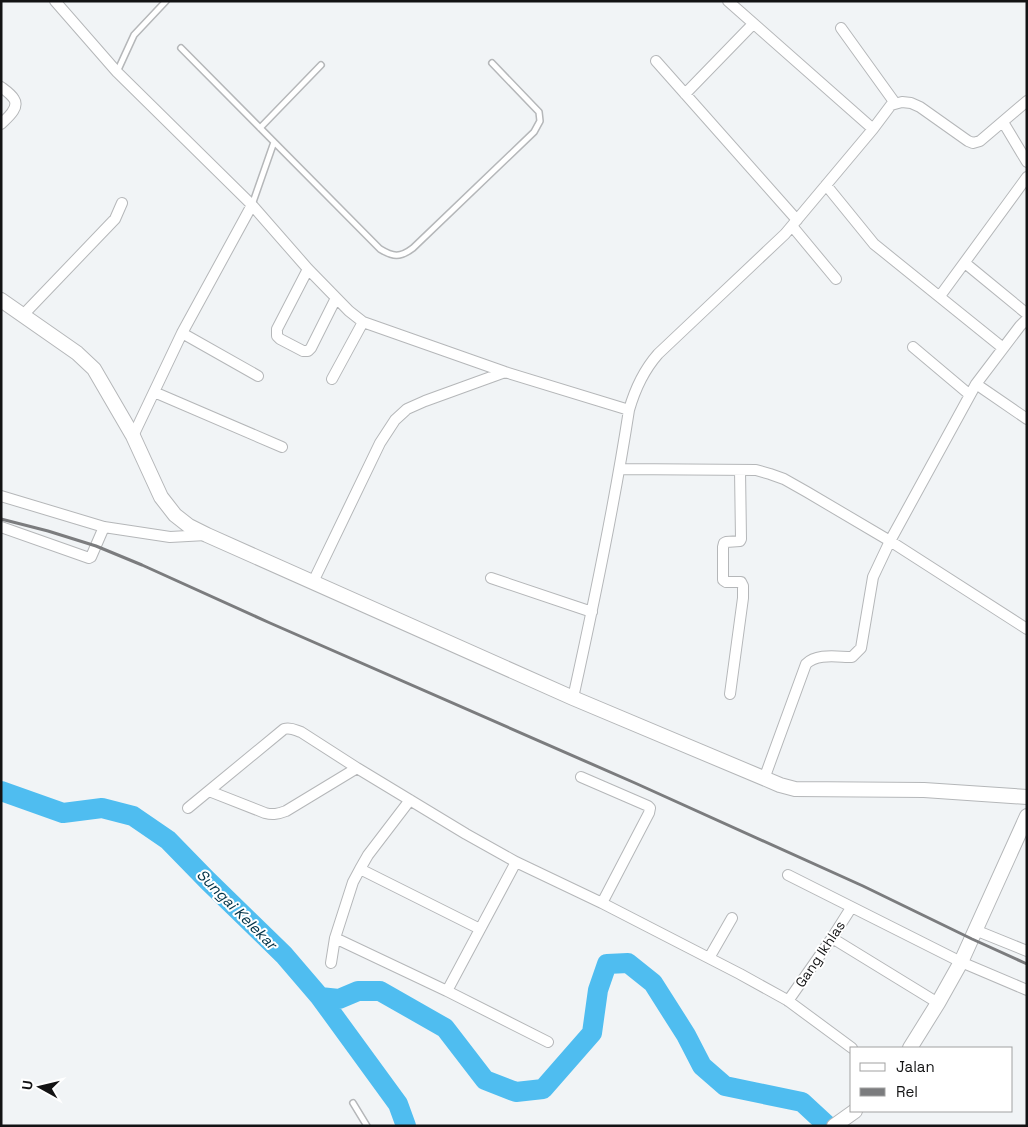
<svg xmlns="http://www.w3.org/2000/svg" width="1028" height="1127" font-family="'Space Grotesk',sans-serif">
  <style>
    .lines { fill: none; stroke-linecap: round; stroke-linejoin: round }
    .river { stroke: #4fbdf0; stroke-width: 20 }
    .lane-casing { stroke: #b5b7b9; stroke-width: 8 }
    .street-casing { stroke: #b5b7b9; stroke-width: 12 }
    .secondary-casing { stroke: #b5b7b9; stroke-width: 16 }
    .lane { stroke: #fff; stroke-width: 5 }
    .street { stroke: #fff; stroke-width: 10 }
    .secondary { stroke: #fff; stroke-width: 14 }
    .rail { stroke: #7b7c7e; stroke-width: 3 }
    .labels { text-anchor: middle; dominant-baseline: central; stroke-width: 4; stroke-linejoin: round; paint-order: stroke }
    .street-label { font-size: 14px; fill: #131314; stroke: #fff }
    .water-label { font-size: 15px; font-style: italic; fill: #003247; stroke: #fff }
  </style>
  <rect width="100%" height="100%" fill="#f1f4f6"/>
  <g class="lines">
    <path class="river" d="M1,791L63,813L102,808L133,816L168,840L207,880L284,955L320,997L398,1104L406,1126
      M320,997L339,999L358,991H380L445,1028L485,1080L516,1092L543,1089L592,1033L598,990L607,964L628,963L653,983L686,1035L702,1066L725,1086L802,1102L828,1126"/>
    <g class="lane-casing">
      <path id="lane" d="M181,48L380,249C393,257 400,258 413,248L534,132L540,121L539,112L492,63
        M117,72L134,35L166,1
        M260,128L321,65
        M252,205L274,142
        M353,1103L367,1126"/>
    </g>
    <g class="street-casing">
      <path id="street" d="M55,1L117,72L252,205L308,269L349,311L363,322L505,372L629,410
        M728,1L873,129
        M841,28L895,103
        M656,61L797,220
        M1,87C5,90 11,94 14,99C20,108 7,118 1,124
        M685,94L753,24
        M1003,122L1027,162
        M826,185L874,244L1003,348
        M792,226L836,279
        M965,263L1027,314
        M308,269L277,329V336L280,339L303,351H308L311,348L336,298
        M940,296L1027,177
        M23,315L115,219L122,203
        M182,333L258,376
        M913,347L970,395
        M332,379L363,322
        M976,384L1027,419
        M154,392L282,447
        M133,436L182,333L252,205
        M620,469L756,470L770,474L784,479L807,492L890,541L1027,629
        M1,496L104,527L170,537L206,535
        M1,527L89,558L91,557L104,527
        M491,578L592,612
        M313,582L380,443L395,420L407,409L425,401L505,372
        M730,694L743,598V586L741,582H726L723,580V547L724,543L726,542L740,541L741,539L740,470
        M573,698C594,603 614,507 629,410C635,389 644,370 658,354L785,234L873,129L891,105L902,102L911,103L920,107L968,141L973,143L980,141L1027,101
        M581,777L648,806L650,808L649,813L602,903
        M764,779L806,664C817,653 837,657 852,657L861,648L873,577L890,541L976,384L1020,326L1027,319
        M209,791L265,813C273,815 278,814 286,811L357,768
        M188,808L284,729C291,727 295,730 301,732L357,768L466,834L516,862L602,903L740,974L787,1000L852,1048
        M360,869L480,929
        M788,875L961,962L1027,990
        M975,930L1027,951
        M335,938L447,991L548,1042
        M832,938L938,1003
        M709,958L732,918
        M331,963L335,938L353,882L360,869L368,855L410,800
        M447,991L516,862
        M788,1001L832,938L851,908"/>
    </g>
    <g class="secondary-casing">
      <path id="secondary" d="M1,300L77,353L94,369L133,436L161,497L175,515L189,526L207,535L573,698L780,785L795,789L924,790L1027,797
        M910,1048L938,1003L961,962L1027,816
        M834,1126L855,1111"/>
    </g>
    <use href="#lane" class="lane"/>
    <use href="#street" class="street"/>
    <use href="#secondary" class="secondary"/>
    <path class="rail" d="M1,519L48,531L96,546L142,565L270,623L635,783L863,886L972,939L1027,964"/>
  </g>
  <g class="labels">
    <g class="street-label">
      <text transform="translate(820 954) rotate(-56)">Gang Ikhlas</text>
    </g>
    <g class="water-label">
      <text transform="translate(237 909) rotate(45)">Sungai Kelekar</text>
    </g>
  </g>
  <rect width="1028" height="1127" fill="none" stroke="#131314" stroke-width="5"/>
  <rect x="850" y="1047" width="162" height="65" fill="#ffffff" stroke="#a1a1a1"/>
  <rect x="860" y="1063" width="25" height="8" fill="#ffffff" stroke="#a1a1a1"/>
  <text x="896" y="1072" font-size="15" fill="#131314">Jalan</text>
  <rect x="860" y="1088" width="25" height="8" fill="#7b7c7e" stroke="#a1a1a1"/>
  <text x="896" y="1097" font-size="15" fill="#131314">Rel</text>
  <g transform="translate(40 1087) rotate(278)" stroke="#ffffff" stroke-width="4" paint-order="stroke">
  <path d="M0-4L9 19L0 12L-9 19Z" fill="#131314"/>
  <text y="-8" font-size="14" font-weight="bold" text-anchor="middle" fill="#131314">U</text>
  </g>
</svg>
